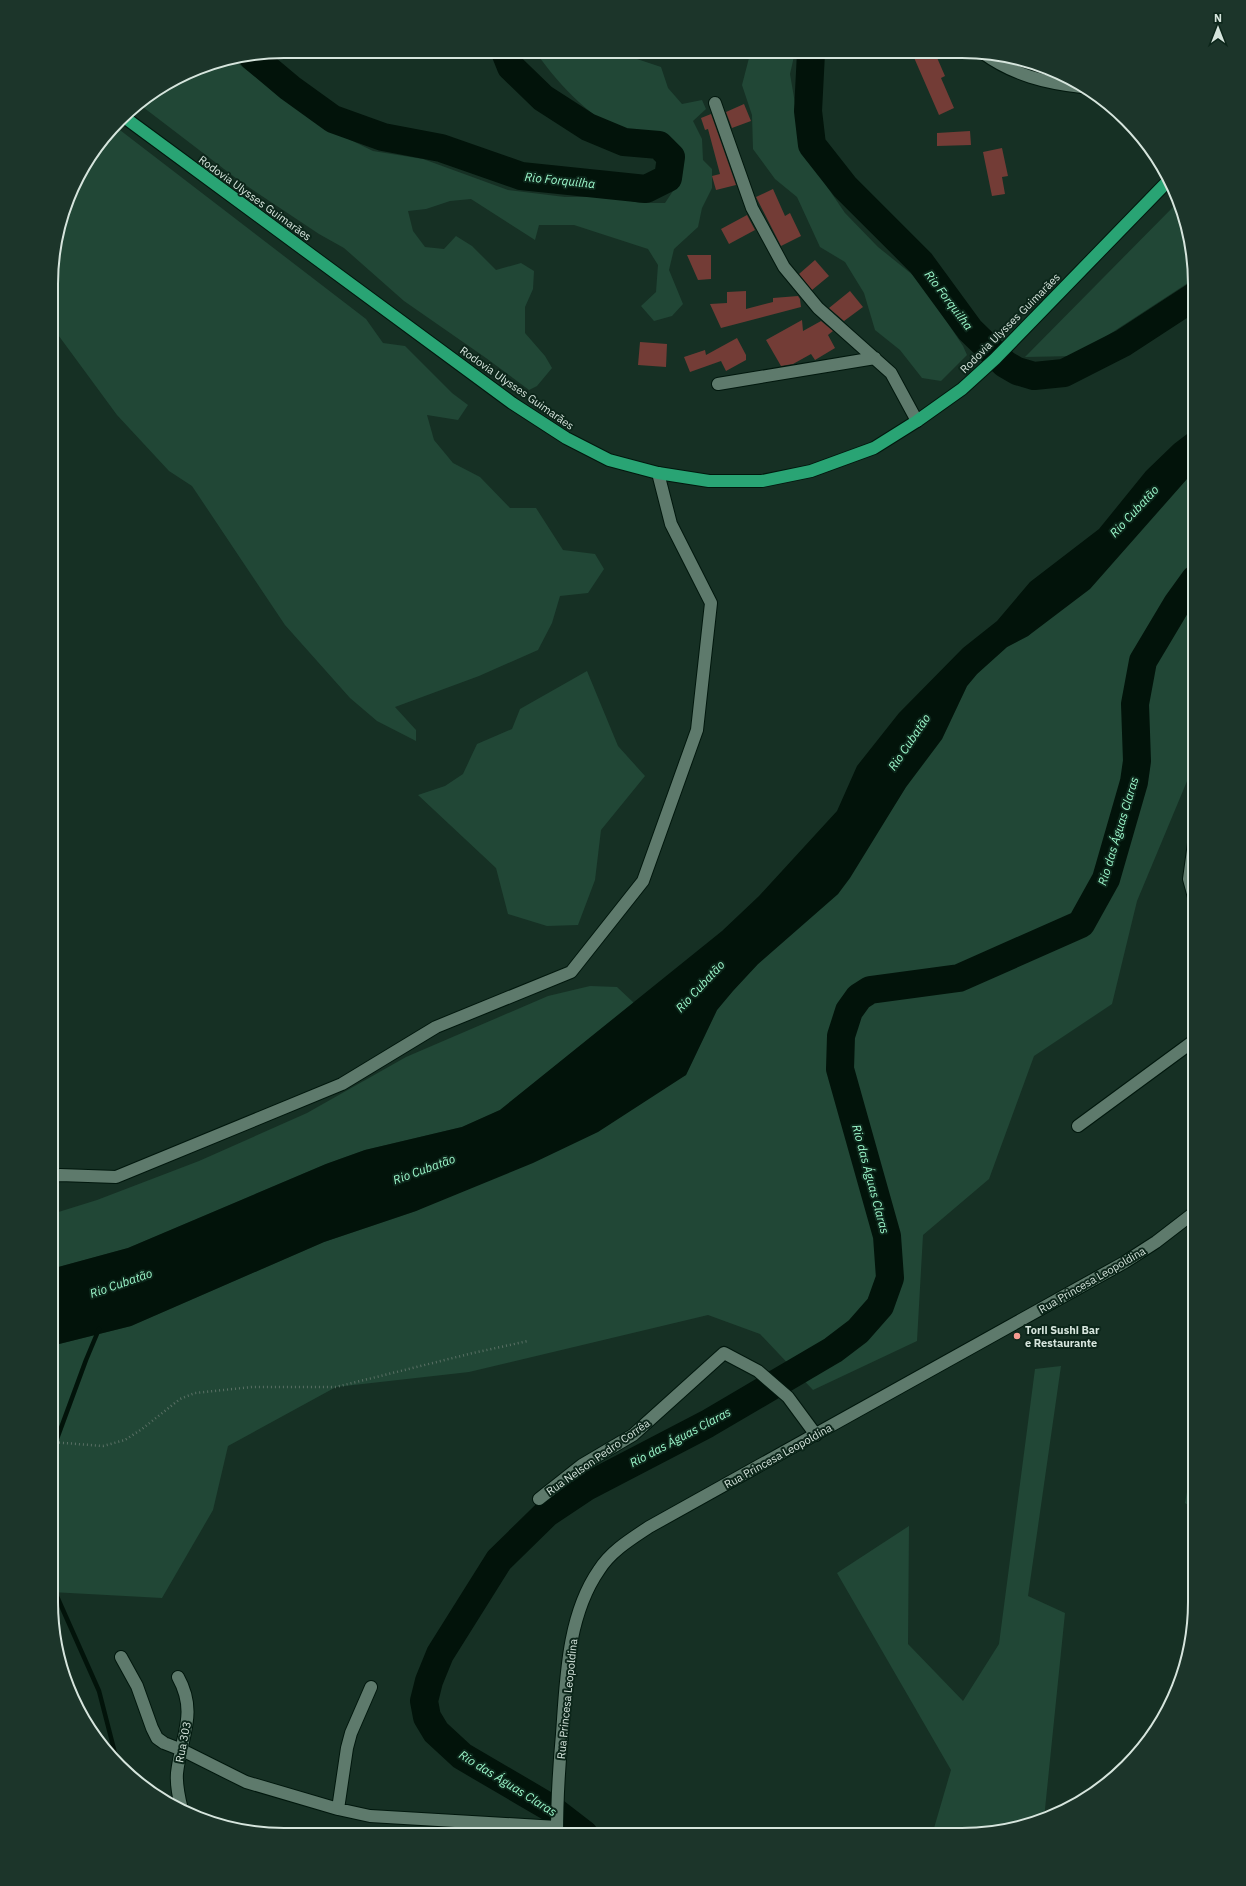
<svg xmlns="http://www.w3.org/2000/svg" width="1246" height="1886" font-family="'IBM Plex Sans',sans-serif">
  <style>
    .green { fill: #214736 }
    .water { fill: #02130a }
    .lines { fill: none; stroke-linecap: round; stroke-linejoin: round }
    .stream { stroke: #02130a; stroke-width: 4.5 }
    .river { stroke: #02130a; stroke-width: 28 }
    .building { fill: #733c36 }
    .minor-casing { stroke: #00170d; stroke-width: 14 }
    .highway-casing { stroke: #00170d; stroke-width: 14 }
    .path { stroke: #5a7065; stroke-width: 2.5; stroke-dasharray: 1 3; stroke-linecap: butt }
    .minor { stroke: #5e7a6c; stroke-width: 12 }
    .highway { stroke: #29a474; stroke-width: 12 }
    .poi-dot { fill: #f59c91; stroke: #0c261a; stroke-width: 1.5 }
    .labels { text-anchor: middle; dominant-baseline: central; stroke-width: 4; stroke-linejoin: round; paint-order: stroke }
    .street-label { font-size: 11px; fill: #d6e5dd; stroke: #0c261a }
    .poi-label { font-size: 11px; font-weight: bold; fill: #d6e5dd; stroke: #0c261a; text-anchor: start }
    .water-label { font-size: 12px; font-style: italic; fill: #9df9cc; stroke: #0c261a }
    .rim { fill: none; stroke: #d6e5dd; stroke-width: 2 }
  </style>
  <rect width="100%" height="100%" fill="#163024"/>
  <path class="green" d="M536,52H623L631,57L661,67L668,88L682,104L702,100L706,109L693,121L702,139L703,160L712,169V188L702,208L698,227L674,249L669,270L683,304L672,316L654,321L641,306L656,292L658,265L648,249L574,225H539L535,240L471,199L450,201L426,209L408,211L413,231L425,247L444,249L456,236L472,246L496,270L521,263L534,271L533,289L525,307V333L545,356L552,368L537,386L529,390L486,358L404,301L344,248L319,234L241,182L139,104L195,69L235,61L314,122L373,151L423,159L508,190L565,197H613L640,203H665L677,185L679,161L674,140C656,137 638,135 620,129C591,120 552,77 536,52Z
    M764,52H795L790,74L797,115V133L806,156L845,213L878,247L919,280L963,346L967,355L941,381L922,378L900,350L875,330L864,293L845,262L820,247L797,197L775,179L753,149L752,115L742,85L749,58L764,54Z
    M116,127L366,319L383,343L405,346L452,393L468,405L458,420L427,415L434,440L453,463L480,477L510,508H536L563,550L595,554L604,569L588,593L560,596L552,623L538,650L479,676L395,707L416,730V741L377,721L350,698L285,625L192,486L169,471L117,415L53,328V254L75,181Z
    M1179,201L1194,279L1076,356L1025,357Z
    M1195,470V762L1137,901L1112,1004L1034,1056L989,1179L923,1235L917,1341L813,1390L760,1334L708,1315L469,1372L336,1387L228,1446L213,1510L162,1598L51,1592V1346L131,1326L324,1242L416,1211L686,1075L717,1010L733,990L758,964L838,894L906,787L942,739L967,686L977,674L1007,647L1028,636Z
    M587,671L618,746L645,776L601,830L595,880L578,925L547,926L508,914L496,868L418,795L445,786L463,774L477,744L512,729L520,709Z
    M590,986L617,987L634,1003L500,1110L462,1127L365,1150L326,1164L128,1248L51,1269L52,1214L97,1200L199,1161L307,1113L406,1057L548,996Z
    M1061,1366L1028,1596L1065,1613L1044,1819L962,1835H932L951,1770L837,1573L909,1526L908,1644L963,1701L999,1644L1035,1369Z
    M1195,1447V1510L1185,1503Z"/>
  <path class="water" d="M1195,428V470L1090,589L1028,636L1007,647L977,674L967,686L942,739L906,787L850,878L838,894L758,964L733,991L717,1010L686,1075L598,1132L533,1163L416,1211L324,1242L131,1326L51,1346V1269L128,1248L326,1164L365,1150L462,1127L500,1110L722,931L759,896L837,811L857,766L899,713L963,648L997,621L1030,582L1099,529L1146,471L1174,444Z"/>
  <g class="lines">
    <path class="stream" d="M51,1455L86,1360L99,1329
      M51,1569L55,1592L99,1691L117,1761"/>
    <path class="river" d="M811,53L808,111L812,145L845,187L921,263L970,330L1005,364L1017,371L1034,376L1064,373L1123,343L1195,296
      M253,57L290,88L333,119L383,137L441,148L521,176L646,189L668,178L671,157L659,145L624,142L588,127L543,98L511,67L505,52
      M584,1834L549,1807L462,1756L436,1732L427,1717L424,1701L429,1681L440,1654L499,1560L547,1513L586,1487L707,1424L833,1350L858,1331L880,1306L890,1278L887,1236L840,1069L841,1036L849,1011L859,997L870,990L959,978L1081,924L1106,879L1134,782L1137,761L1135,704L1143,661L1177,604L1195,579"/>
  </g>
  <path class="building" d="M912,53H935L945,76L941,78L954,108L939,115Z
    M744,104L751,121L732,128L726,112Z
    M711,114L736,185L716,190L712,176L720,174L708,129L705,130L701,118Z
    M970,131L971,145L937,146V133Z
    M1002,148L1008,176L1002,177L1005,194L992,196L983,152Z
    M773,189L785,216L790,213L801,236L781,246L756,197Z
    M747,215L755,230L729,244L721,229Z
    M687,255H711V279L698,280Z
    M815,260L829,276L812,290L799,274Z
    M746,291V309L773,302V298L798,296L800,299L801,307L721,328L710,304L727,303V292Z
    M850,291L863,307L844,321L829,308Z
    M802,320L803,331L821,321L833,331L828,335L835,348L815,360L811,354L793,364L781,366L766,340Z
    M737,338L746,355V360L726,371L721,361L690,372L684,357L705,350L706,355Z
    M640,342L667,344L666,367L638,365Z"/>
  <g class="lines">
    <g class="minor-casing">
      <path id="minor" d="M983,53C1013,75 1046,83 1082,87
        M715,103L752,208L784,267L818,308L891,373L917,421
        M718,384L875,358
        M1195,901L1189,879L1195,836
        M1078,1126L1195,1040
        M52,1177L60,1175L116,1177L342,1084L436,1027L571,972L643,881L697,730L711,603L671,524L658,473
        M539,1499L582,1465L633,1435L724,1353L758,1371L788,1397L816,1435
        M121,1657L137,1686L152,1728L157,1738L164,1743L182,1750L246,1782L338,1809L370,1816L557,1827
        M178,1677C198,1713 181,1736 177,1773C176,1786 179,1798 182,1810
        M338,1809L347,1748L351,1733L371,1687
        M557,1834C557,1800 559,1767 562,1734C566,1680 567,1616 599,1570C611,1551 631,1539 649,1527L1125,1262L1156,1242L1195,1212"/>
    </g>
    <g class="highway-casing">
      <path id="highway" d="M124,117L512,403L566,438L609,460L658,473L709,481H762L811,471L874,448L917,421L962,389L995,359L1169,180"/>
    </g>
    <path class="path" d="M51,1442L103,1446L125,1440L142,1429L180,1399L195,1393L252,1387H336L473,1353L528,1341"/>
    <use href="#minor" class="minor"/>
    <use href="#highway" class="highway"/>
  </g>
  <circle class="poi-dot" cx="1017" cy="1336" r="4"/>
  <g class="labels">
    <g class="street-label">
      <text transform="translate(255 198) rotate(36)">Rodovia Ulysses Guimarães</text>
      <text transform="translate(1010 323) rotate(-45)">Rodovia Ulysses Guimarães</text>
      <text transform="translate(517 388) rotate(35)">Rodovia Ulysses Guimarães</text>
      <text transform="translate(1092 1280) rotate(-30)">Rua Princesa Leopoldina</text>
      <text transform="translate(778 1456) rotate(-29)">Rua Princesa Leopoldina</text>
      <text transform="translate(598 1457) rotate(-35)">Rua Nelson Pedro Corrêa</text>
      <text transform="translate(567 1699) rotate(-84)">Rua Princesa Leopoldina</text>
      <text transform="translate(183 1742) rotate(-79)">Rua 303</text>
    </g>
    <g class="poi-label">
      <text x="1025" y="1330">Torii Sushi Bar<tspan x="1025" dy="13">e Restaurante</tspan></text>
    </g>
    <g class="water-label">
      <text transform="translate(560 180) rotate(6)">Rio Forquilha</text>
      <text transform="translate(949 300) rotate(53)">Rio Forquilha</text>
      <text transform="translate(1134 511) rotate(-47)">Rio Cubatão</text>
      <text transform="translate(909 742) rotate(-56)">Rio Cubatão</text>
      <text transform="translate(1118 831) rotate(-73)">Rio das Águas Claras</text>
      <text transform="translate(700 986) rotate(-47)">Rio Cubatão</text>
      <text transform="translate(424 1169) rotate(-20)">Rio Cubatão</text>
      <text transform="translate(871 1179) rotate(75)">Rio das Águas Claras</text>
      <text transform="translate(121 1283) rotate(-19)">Rio Cubatão</text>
      <text transform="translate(680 1437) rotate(-28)">Rio das Águas Claras</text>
      <text transform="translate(508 1783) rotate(32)">Rio das Águas Claras</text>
    </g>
  </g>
  <path d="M0 0H1246V1886H0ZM284 58H962A226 226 0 0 1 1188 284V1602A226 226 0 0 1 962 1828H284A226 226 0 0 1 58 1602V284A226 226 0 0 1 284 58Z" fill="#1c352a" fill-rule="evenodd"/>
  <path class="rim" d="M284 58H962A226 226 0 0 1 1188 284V1602A226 226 0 0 1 962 1828H284A226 226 0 0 1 58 1602V284A226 226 0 0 1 284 58Z"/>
  <g transform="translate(1218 28)" stroke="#0c261a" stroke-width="3" paint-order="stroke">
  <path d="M0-3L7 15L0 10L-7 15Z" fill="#d6e5dd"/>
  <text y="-6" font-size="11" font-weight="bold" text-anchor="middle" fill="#d6e5dd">N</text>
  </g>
</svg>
